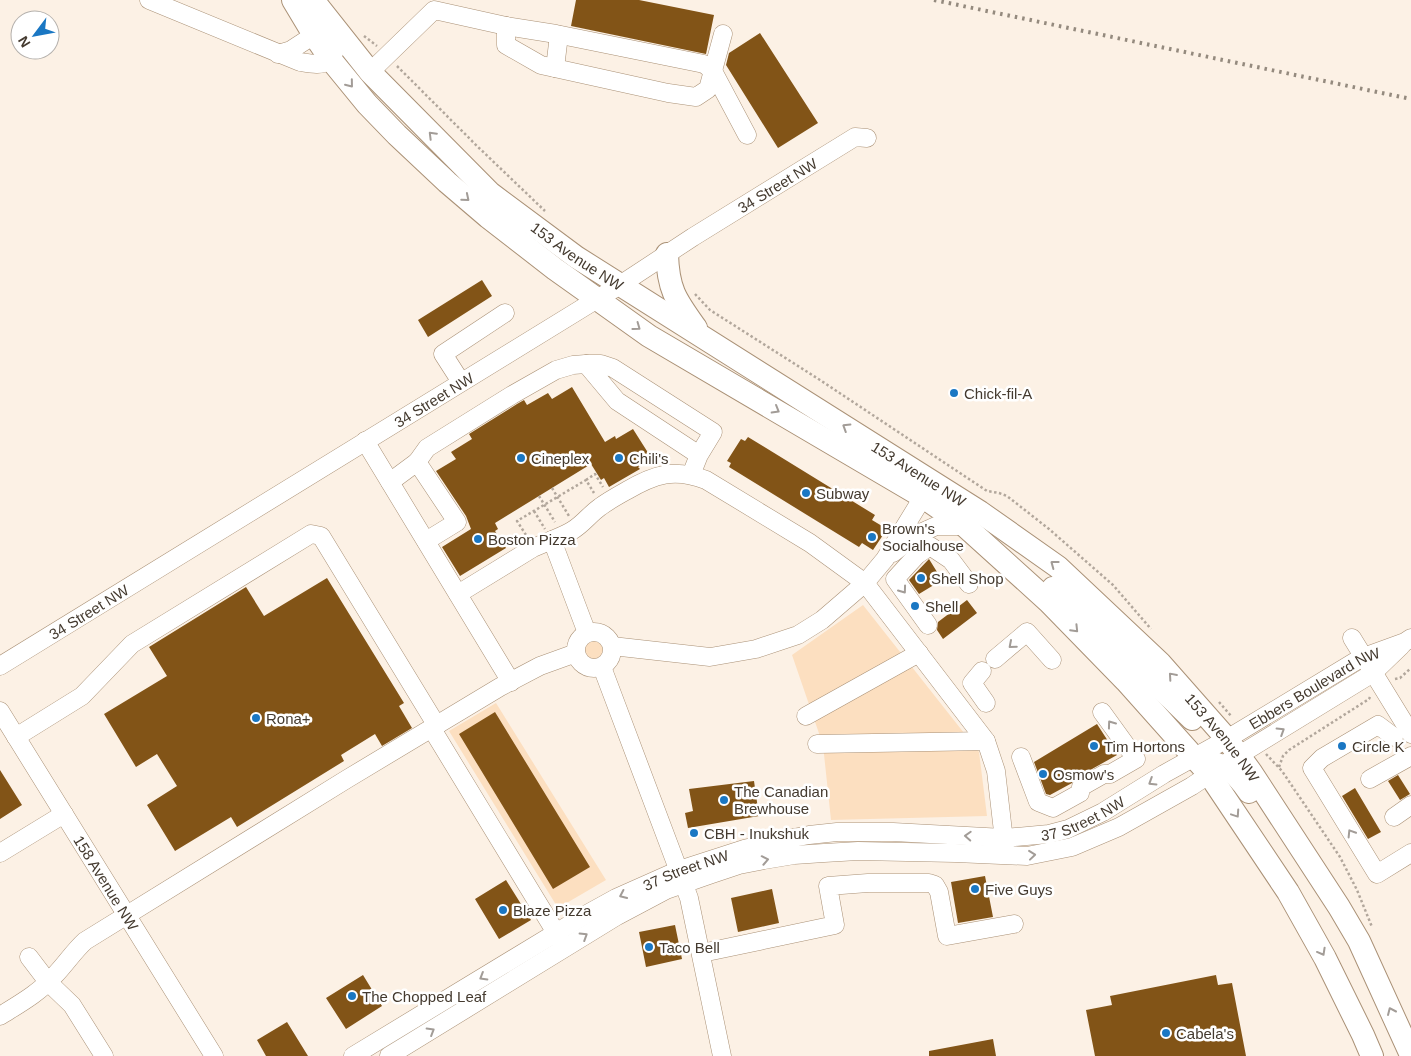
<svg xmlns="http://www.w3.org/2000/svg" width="1411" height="1056" font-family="Helvetica,sans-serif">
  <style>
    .green { fill: #fcdfc0 }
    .building { fill: #825417 }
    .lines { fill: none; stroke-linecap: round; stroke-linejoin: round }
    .minor-casing { stroke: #aa9176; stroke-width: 19 }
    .major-casing { stroke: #aa9176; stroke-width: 24 }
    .path { stroke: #b2a79c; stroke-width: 2.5; stroke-dasharray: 2.5 2.5; stroke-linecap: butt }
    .minor { stroke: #fff; stroke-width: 18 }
    .major { stroke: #fff; stroke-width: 22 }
    .rail { stroke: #948a7e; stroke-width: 4; stroke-dasharray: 2.5 5; stroke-linecap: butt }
    .oneway { stroke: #a29c97 }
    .poi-dot { fill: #1a77c3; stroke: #fff; stroke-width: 2 }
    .labels { text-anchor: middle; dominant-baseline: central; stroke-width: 5; stroke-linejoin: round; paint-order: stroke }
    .street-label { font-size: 15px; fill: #443a2f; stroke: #fff }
    .poi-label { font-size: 15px; fill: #443a2f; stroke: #fff; text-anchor: start }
  </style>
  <rect width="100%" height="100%" fill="#fcf1e5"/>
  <path class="green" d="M863,605L979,752L987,816L831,820L823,745L792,655Z
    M584 650a11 11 0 1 1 22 0a11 11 0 1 1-22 0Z
    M496,703L606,880L558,908L449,731Z"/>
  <path class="building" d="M576,0H639L714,15L706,54L571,26Z
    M760,33L818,123L778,148L726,65L729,53Z
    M482,280L492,296L428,337L418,320Z
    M572,387L605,442L615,436L616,439L633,429L652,459L638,467L640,469L609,487L604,478L601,480L591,464L495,523L498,529L495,531L506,548L460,576L442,547L471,529L466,516L436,471L456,459L451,452L472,439L469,434L517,404L524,400L527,405L548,393L552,399Z
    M748,437L875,515L872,520L887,529L873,550L862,543L859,547L729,467L731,463L727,461L741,439L745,441Z
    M929,559L942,580L919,594L909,580Z
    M327,578L404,703L399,706L412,728L382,746L375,734L341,755L344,761L237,827L231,817L175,851L147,805L177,786L157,754L136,767L104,714L167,676L149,647L246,587L264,616Z
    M967,600L977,613L943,639L937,630L938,622Z
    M495,712L590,867L553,889L459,734Z
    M1097,724L1117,755L1076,778L1072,783L1050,795L1046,794L1034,762Z
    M0,770L22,805L0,819Z
    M1398,775L1410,794L1400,800L1388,781Z
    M754,781L759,816L688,828L685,813L693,811L689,789Z
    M1355,788L1381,832L1368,839L1342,796Z
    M985,876L993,917L958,923L951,882Z
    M506,880L531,920L499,939L475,899Z
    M772,889L779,923L738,932L731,898Z
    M675,925L682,959L646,967L639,932Z
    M363,975L382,1006L346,1029L326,998Z
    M1216,975L1218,985L1232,983L1246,1056H1095L1086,1010L1112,1005L1110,996Z
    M287,1022L308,1056H266L257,1040Z
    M993,1039L996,1056H929V1051Z"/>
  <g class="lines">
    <g class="minor-casing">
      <g id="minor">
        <path d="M149,0L300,62C312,64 320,66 331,60L335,50"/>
        <path d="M506,26V45L541,65L668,93L696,97L708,89L723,34"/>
        <path d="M278,54L291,50L314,35H327"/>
        <path d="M555,68L559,35"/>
        <path d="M370,72L434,10L506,26L556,34L704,64L713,71L747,135"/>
        <path d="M461,382L443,354L505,313"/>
        <path d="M365,441L511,682"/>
        <path d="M417,462L427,448L512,395L556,370L573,365L586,364"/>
        <path d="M691,475L699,455L713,432L613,368L601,364H586L617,401L699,455"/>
        <path d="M390,482L417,462L457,522L426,541"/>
        <path d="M893,553L916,535L936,526H965"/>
        <path d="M458,594L533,548L552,540"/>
        <path d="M928,625L895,579L917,555L930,546L951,560L969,584"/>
        <circle cx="594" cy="650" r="18"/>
        <path d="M587,633L552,540C559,537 567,534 573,530C583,524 590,514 600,507C608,501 617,496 626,491C655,474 674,468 706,480L810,543L865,583L986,741L996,771L1005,849"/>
        <path d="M1352,638L1411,734"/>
        <path d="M612,646L710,657L756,649L798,635L822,620L865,583L885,559L923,497L934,498"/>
        <path d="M995,659L1027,632L1052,660"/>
        <path id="s1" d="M0,666L620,285L693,237L855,137L867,138"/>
        <path d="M602,667L689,898L722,1056"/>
        <path d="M982,671L972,683L986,703"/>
        <path id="s2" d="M0,711L214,1056"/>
        <path d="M806,716L919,653"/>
        <path d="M432,729L561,941"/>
        <path d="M16,737L82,696L132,644L311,534L321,536L437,726"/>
        <path d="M1394,737L1378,725L1322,758L1312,768L1377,874L1411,853"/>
        <path d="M817,744L986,741"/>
        <path d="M1021,757L1038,802L1053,808L1080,793L1081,787L1104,774H1110L1136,759L1102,712"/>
        <path d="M1370,779L1411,756"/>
        <path d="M1394,817L1411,805"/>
        <path d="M0,853L64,814"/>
        <path d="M702,953L835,925L828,886L868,883H929L935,885L939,892L947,936L1014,924"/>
        <path d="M29,957L48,982L72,1005L104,1056"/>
        <path d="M0,1016C19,1004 39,993 54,976C65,965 73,952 85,941L347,779L500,687L540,666L576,653"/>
        <path id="s3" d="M353,1056L587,914L616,898L679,870L744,849L777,841L809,835L837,832H893L1004,838L1049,834L1068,829L1103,812L1164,774L1227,739L1361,658L1405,642L1411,638"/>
        <path d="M389,1056L617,916L666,890L712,874L739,865L764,860L794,855L824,853L858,851L955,853L1027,856L1072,847L1119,827L1192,786L1223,765L1373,673L1401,646"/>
      </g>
    </g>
    <g class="major-casing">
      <g id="major">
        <path d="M293,0L314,35L331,60L367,104L397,135L447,182L488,217L555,269L649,336L923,497L965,526L1049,602L1126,681L1209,774L1288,892L1325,958L1363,1035L1372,1056"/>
        <path id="s4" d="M313,0L370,72L490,193L576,257L980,512L1058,567L1160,663L1227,739L1251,772L1339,907L1359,941L1411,1055"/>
        <path d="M667,254C668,290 676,300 696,328"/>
        <path d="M1053,588L1097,626L1192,719"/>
        <path d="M1194,757C1223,765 1231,766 1249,792"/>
      </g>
    </g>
    <path class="path" d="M364,36L377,46
      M397,66L477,146L545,211
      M695,294L710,310L820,380L987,491L999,493L1007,496L1049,529L1113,585L1151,629
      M586,480L595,474L603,487
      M552,488L569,516
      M539,496L555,522
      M534,511L545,529
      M526,535L517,521L586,480L594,493
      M1395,679L1400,678L1411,668
      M1219,702L1232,717
      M1266,754L1282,771L1340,857L1357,890L1372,927
      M1279,767L1283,756L1289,750L1369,699L1370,697"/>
    <use href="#minor" class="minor"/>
    <use href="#major" class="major"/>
    <path class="rail" d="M934,0L1411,99"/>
  </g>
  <defs><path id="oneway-chevron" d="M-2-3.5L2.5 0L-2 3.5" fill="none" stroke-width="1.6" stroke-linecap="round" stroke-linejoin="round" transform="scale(1.25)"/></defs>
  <g class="oneway">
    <use href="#oneway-chevron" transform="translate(350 84) rotate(51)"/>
    <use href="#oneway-chevron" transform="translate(432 135) rotate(-135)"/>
    <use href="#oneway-chevron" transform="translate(466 198) rotate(40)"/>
    <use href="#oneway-chevron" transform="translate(637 327) rotate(36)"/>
    <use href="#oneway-chevron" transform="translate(776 410) rotate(30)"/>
    <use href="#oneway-chevron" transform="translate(846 427) rotate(-148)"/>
    <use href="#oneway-chevron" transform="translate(1054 564) rotate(-143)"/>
    <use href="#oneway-chevron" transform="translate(903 590) rotate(54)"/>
    <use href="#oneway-chevron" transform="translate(1075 629) rotate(46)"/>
    <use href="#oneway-chevron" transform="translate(1012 645) rotate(139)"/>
    <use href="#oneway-chevron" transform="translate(1172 676) rotate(-131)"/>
    <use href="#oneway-chevron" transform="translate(1111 724) rotate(-126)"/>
    <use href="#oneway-chevron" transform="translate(1281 731) rotate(-32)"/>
    <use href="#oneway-chevron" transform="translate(1152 782) rotate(148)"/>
    <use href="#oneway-chevron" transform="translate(1236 814) rotate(56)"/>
    <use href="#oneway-chevron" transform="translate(1351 833) rotate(-122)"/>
    <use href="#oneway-chevron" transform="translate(968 836) rotate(-177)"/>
    <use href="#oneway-chevron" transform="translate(1032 855) rotate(-6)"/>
    <use href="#oneway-chevron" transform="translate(765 860) rotate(-11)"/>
    <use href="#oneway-chevron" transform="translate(623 895) rotate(155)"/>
    <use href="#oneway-chevron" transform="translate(584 936) rotate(-32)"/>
    <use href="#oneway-chevron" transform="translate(1322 952) rotate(61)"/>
    <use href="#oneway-chevron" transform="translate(483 977) rotate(149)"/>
    <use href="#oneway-chevron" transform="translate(1391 1011) rotate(-114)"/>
    <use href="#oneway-chevron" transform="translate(431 1031) rotate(-31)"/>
  </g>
  <g class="poi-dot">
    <circle cx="954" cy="393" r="5"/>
    <circle cx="521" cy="458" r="5"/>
    <circle cx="619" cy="458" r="5"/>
    <circle cx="806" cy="493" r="5"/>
    <circle cx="872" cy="537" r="5"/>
    <circle cx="478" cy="539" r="5"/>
    <circle cx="921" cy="578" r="5"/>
    <circle cx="915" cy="606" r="5"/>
    <circle cx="256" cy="718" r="5"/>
    <circle cx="1094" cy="746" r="5"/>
    <circle cx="1342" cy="746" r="5"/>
    <circle cx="1043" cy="774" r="5"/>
    <circle cx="724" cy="800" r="5"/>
    <circle cx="694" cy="833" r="5"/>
    <circle cx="975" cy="889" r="5"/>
    <circle cx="503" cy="910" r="5"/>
    <circle cx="649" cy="947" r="5"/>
    <circle cx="352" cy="996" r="5"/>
    <circle cx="1166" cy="1033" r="5"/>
  </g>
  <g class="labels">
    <g class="street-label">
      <text stroke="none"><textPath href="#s1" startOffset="914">34 Street NW</textPath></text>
      <text stroke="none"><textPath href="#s4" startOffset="370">153 Avenue NW</textPath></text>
      <text stroke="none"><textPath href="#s1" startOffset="509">34 Street NW</textPath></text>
      <text stroke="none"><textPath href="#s4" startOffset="775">153 Avenue NW</textPath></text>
      <text stroke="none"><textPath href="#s1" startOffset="104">34 Street NW</textPath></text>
      <text stroke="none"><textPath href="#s3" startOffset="1055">Ebbers Boulevard NW</textPath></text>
      <text stroke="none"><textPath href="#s4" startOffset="1180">153 Avenue NW</textPath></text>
      <text stroke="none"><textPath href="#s3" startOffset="788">37 Street NW</textPath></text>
      <text stroke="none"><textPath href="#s3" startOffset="382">37 Street NW</textPath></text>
      <text stroke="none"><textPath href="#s2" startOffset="202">158 Avenue NW</textPath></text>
    </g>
    <g class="poi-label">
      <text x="964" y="393">Chick-fil-A</text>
      <text x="531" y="458">Cineplex</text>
      <text x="629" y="458">Chili's</text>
      <text x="816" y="493">Subway</text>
      <text x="882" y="528">Brown's<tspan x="882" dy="17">Socialhouse</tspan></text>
      <text x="488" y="539">Boston Pizza</text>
      <text x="931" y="578">Shell Shop</text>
      <text x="925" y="606">Shell</text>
      <text x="266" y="718">Rona+</text>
      <text x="1104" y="746">Tim Hortons</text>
      <text x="1352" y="746">Circle K</text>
      <text x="1053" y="774">Osmow's</text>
      <text x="734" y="791">The Canadian<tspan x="734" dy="17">Brewhouse</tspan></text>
      <text x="704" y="833">CBH - Inukshuk</text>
      <text x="985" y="889">Five Guys</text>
      <text x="513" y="910">Blaze Pizza</text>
      <text x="659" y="947">Taco Bell</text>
      <text x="362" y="996">The Chopped Leaf</text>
      <text x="1176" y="1033">Cabela's</text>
    </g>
  </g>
  <g transform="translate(35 35) rotate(238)"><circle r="24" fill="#ffffff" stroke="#b4b0ac"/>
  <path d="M0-4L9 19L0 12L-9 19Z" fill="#1a77c3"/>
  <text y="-8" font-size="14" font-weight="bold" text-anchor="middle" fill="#443a2f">N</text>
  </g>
</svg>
